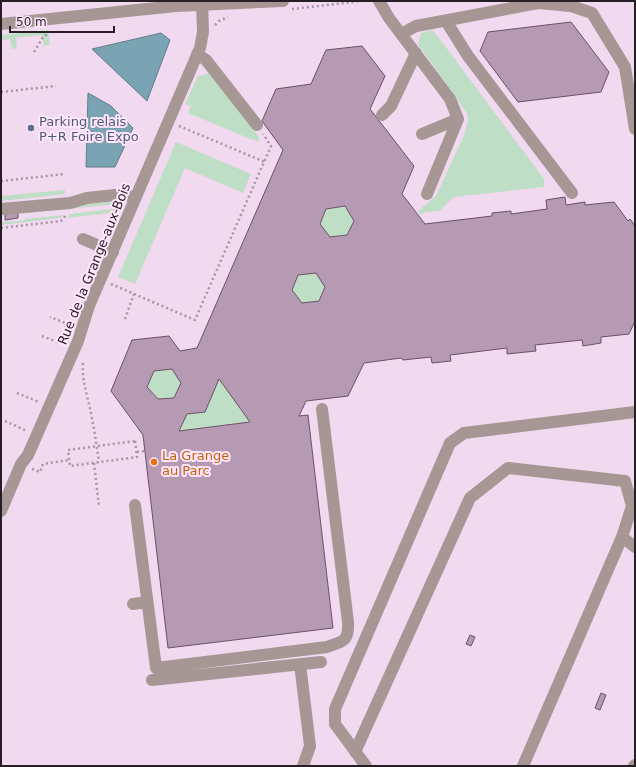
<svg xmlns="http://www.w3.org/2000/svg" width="636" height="767" font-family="'DejaVu Sans',sans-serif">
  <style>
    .green { fill: #bedec5 }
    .water { fill: #7aa4b3; stroke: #617c88 }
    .building { fill: #b699b3; stroke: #685366; fill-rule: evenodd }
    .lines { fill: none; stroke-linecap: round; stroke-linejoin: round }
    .path { stroke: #a794a5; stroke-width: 2.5; stroke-dasharray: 2 3; stroke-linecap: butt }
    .minor { stroke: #a69795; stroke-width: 12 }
    .service-dot { fill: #5c6f8a; stroke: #ffe6fc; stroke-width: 1.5 }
    .food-dot { fill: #e8710a; stroke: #ffe6fc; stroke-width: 1.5 }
    .labels { text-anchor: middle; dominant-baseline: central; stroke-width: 4; stroke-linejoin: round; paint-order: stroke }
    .service-label { font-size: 13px; fill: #4e5e75; stroke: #ffe6fc; text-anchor: start }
    .street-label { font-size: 13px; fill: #261d25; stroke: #ffe6fc }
    .food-label { font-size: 13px; fill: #c56008; stroke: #ffe6fc; text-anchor: start }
  </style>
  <rect width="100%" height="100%" fill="#f1d9ef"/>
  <path class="green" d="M48,30L50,45L44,46L42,35L16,38L17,48L12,49L10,39L1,40V35Z
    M433,30L544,179V187L454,197L439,211L425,212L421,215L418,211L436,196L465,133L468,120L467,113L418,44L421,33Z
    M211,73L259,137L258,142L188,113L191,106L185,104L198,76Z
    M176,142L251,174L243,193L185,168L135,284L118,277Z
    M65,190V194L1,201V196Z
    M117,201V204L18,214V211Z
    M345,206L354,221L347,235L330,237L320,224L326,209Z
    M120,208L118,212L67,218L70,214Z
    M64,215L60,218L1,225V222L21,221L25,219Z
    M316,273L325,287L319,301L302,303L292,290L298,275Z
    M172,369L181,383L174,398L158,399L148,387L154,371Z
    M219,379L250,422L179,431L187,414Z"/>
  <path class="water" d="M161,33L170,40L147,101L92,49Z
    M88,93L111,106L133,128L115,167H86Z"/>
  <path class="building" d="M571,22L609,72L601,92L518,102L480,51L488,32Z
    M362,46L385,76L370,109L414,166L402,194L425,224L492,216V213L511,211V214L547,209L546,200L565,197L566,205L585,202V205L614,202L628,221L630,219L635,226V321L629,334L601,337V343L583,346L582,340L535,345L536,351L507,354V348L450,355L451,361L432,363L431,357L403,360L401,358L364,363L348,396L306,401L299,416L308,415L333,628L168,648L143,435L111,391L132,340L169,336L180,351L197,348L283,150L262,121L276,89L311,84L326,50ZM345,206L354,221L347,235L330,237L320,224L326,209ZM316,273L325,287L319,301L302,303L292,290L298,275ZM172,369L181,383L174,398L158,399L147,387L154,371ZM219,379L250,422L179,431L187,414L205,412Z
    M5,212H18V218L5,220Z
    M470,635L475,637L471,646L466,644Z
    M601,693L606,695L600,710L595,708Z"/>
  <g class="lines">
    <path class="path" d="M292,9L361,1
      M215,25L219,21L228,17
      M34,52L43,37L49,33
      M1,92L56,86
      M179,126L265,162
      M1,181L65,174
      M1,228L61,221L66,215
      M111,284L195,320L271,146L263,134
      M125,319L134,294
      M42,336L57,342L66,335L65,323L50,317
      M83,363C82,377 85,387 88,400C93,420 96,442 99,462
      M17,393L39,402
      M5,421L27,431
      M135,441L137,457L70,466L68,450Z
      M137,452L145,451
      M94,463L99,507
      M32,469L40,472L43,464L69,460"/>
    <path class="minor" d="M379,1L389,18L450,99L458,119L427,194
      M446,21L468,56L572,193
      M1,24L176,6L283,1
      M401,34L416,26L538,3L571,6L592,13L625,67L635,129
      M197,54L206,60L257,125
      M382,115L391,106L416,53
      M422,134L458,119
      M1,209L70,203L87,198L115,195H127L135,198
      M83,239L113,252
      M135,505L156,668L327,647C343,641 349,642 348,622L322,409
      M1,511L21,464L28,455L78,341L89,306L200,48L203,32L202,1
      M622,537L635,547
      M133,604L147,602
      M300,664L310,746L303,766
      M152,680L321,662
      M355,752L470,498L508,468L625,481L632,506L622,537L523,766
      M366,766L335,724V709L450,443L464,433L635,412
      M634,766L635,765"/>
  </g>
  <circle class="service-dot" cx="31" cy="128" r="4"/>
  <circle class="food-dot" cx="154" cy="462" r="4"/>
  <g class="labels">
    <g class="service-label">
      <text x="39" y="121">Parking relais<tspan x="39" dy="15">P+R Foire Expo</tspan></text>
    </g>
    <g class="street-label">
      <text transform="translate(94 264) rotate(-68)">Rue de la Grange-aux-Bois</text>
    </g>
    <g class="food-label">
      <text x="162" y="455">La Grange<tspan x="162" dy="15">au Parc</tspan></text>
    </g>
  </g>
  <rect width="636" height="767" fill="none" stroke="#261d25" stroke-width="4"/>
  <path d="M10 26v6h104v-6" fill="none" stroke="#261d25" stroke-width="2"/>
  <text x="16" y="26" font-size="12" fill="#261d25" stroke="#ffe6fc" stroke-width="3" paint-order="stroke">50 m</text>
</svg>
